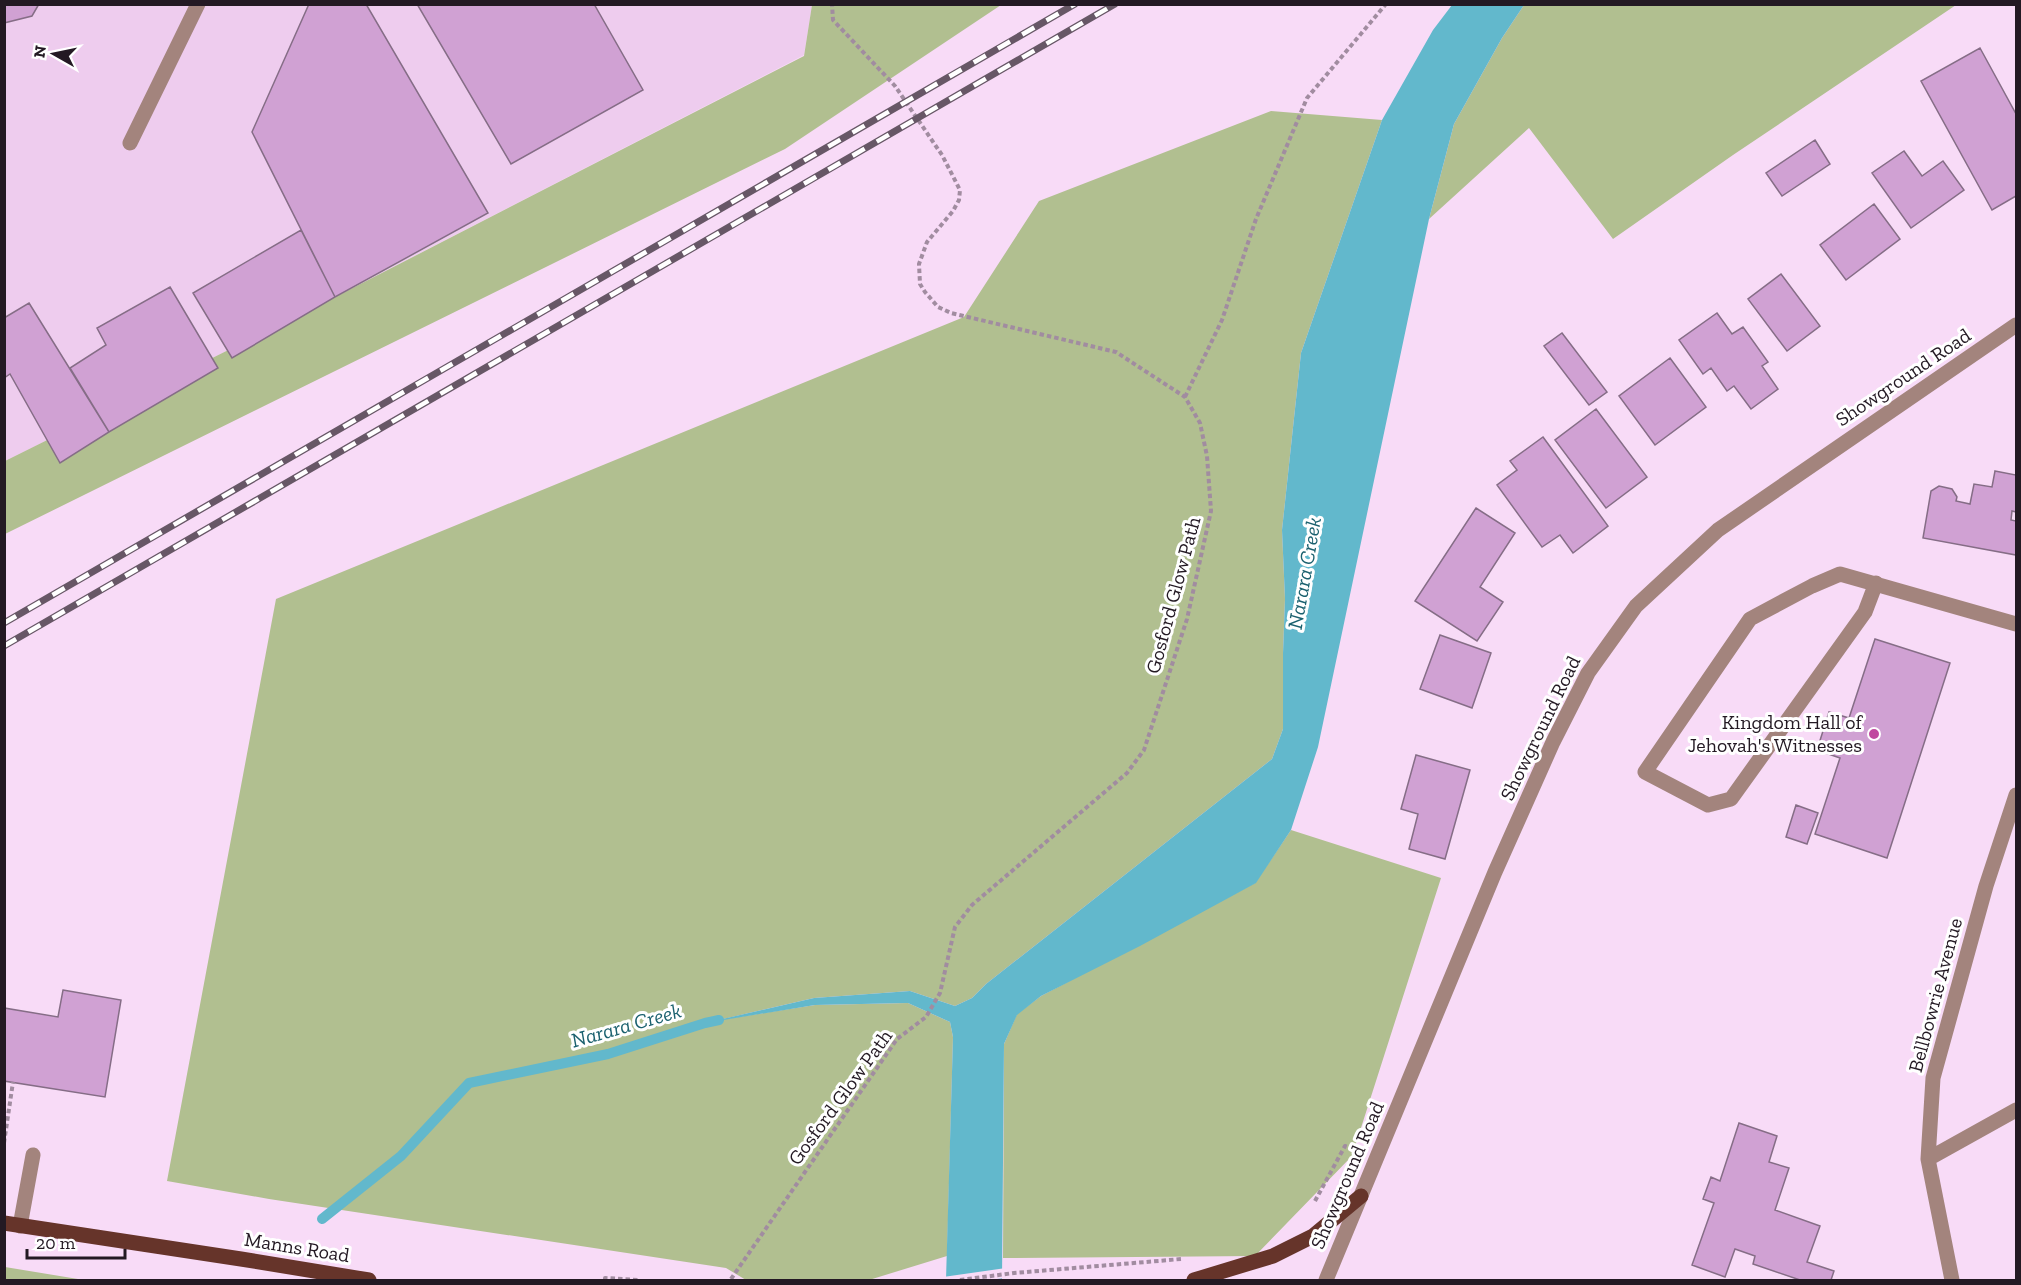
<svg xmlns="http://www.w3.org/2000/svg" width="2021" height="1285" font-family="'Zilla Slab',serif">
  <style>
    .built { fill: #ece }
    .green { fill: #b1bf90 }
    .water { fill: #62b8cc }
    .pier { fill: #f8dbf7 }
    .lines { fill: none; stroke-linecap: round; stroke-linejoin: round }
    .stream { stroke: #62b8cc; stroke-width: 10 }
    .building { fill: #d0a1d3; stroke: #856d86; stroke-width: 1.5 }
    .path { stroke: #a18ca0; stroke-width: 4; stroke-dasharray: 4.5 3; stroke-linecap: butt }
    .service { stroke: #a3847d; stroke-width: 15 }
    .minor { stroke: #a3847d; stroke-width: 15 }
    .tertiary { stroke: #a3847d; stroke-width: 15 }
    .primary { stroke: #66342a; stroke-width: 15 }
    .rail-casing { stroke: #675766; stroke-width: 7 }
    .rail { stroke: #fff; stroke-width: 4.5; stroke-dasharray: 14; stroke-linecap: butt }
    .poi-dot { fill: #c0499f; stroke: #fff; stroke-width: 2 }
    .labels { text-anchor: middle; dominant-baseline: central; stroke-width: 6; stroke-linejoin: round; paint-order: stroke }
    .street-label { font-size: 20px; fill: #231923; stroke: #fff }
    .poi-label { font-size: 20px; fill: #231923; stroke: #fff; text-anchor: end }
    .water-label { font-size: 21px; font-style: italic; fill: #1b616f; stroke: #fff }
  </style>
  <rect width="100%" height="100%" fill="#f8dbf7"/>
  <path class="built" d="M5,5H812L804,55L335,297L5,461Z"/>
  <path class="green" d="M812,5H1001L785,149L5,534V461L335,297L804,56Z
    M1524,5H1956L1733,155L1613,239L1529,128L1429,219L1454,124L1502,38Z
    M1271,111L1382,120L1301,353L1282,530L1285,599L1283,653V729L1272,759L986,984L972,998L955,1006L910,991L814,998L719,1020L815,1005L908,1003L950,1022L953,1037L947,1256L869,1280H746L726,1268L269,1199L167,1181L276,599L964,317L1039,201Z
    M1291,830L1441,878L1352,1156L1255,1256L1003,1258L1004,1044L1017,1014L1041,996L1255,883Z
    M4,1267H5L84,1280H5Z"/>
  <path class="water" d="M1452,5H1524L1502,38L1454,124L1429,219L1318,747L1291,830L1256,883L1140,946L1041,996L1017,1015L1004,1044L1002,1280H946L953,1037L950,1022L908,1003L815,1005L705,1023L814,998L910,991L955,1006L972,998L986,984L1272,759L1283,729V653L1285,599L1282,530L1301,353L1382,120L1433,30Z"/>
  <path class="pier" d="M1006,1268L1005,1278L989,1280H943V1277Z"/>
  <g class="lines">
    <path class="stream" d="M322,1219L401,1156L469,1083L608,1054L705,1023L719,1020"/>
  </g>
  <path class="building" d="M4,4H39L32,16L4,23Z
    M309,4H366L488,213L335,297L252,132Z
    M417,4H594L643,90L511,164Z
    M1980,48L2016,114V196L1992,210L1921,81Z
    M1815,140L1830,164L1782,196L1766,173Z
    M1904,151L1922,176L1943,161L1964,190L1911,228L1872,173Z
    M1874,204L1900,239L1846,280L1820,245Z
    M301,230L335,297L232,358L193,293Z
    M1781,274L1820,326L1787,351L1748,299Z
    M170,287L218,368L109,432L70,368L106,345L97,328Z
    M29,303L109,432L60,463L10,374L4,378V318Z
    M1717,313L1732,334L1743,327L1768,362L1762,366L1778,389L1751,409L1734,386L1727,391L1711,368L1703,374L1679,340Z
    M1562,333L1607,392L1589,405L1544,346Z
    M1670,358L1706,407L1655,445L1619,396Z
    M1596,409L1647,477L1606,508L1555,440Z
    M1543,437L1608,526L1573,553L1560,535L1542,547L1497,485L1517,470L1510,461Z
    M1995,471L2016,475V512L2012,511L2011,520L2016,521V555L1923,538L1931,491L1939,486L1952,489L1957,497L1956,501L1970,504L1974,484L1992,487Z
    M1476,508L1515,533L1480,587L1503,602L1477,641L1415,601Z
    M1440,635L1491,653L1472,708L1420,689Z
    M1875,639L1950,663L1887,858L1815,834L1840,758L1817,750L1829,712L1849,718Z
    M1416,755L1470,770L1445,859L1409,849L1418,814L1401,809Z
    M1796,805L1818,813L1807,844L1786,837Z
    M63,990L121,1000L105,1097L4,1081V1008L58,1017Z
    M1739,1123L1777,1136L1769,1162L1789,1168L1775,1210L1820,1226L1807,1262L1834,1271L1831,1280H1800L1753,1264L1755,1256L1735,1249L1725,1277L1692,1265L1714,1203L1703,1199L1711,1177L1720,1181Z"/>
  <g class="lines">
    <path class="path" d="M1185,397L1222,320L1256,219L1307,98L1386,4
      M4,1143L13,1082
      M1315,1201L1345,1146L1351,1148L1352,1151
      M731,1279L897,1039L926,1017L940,993L955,927L972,905L1127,773L1144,750L1187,619L1211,511L1207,456L1200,423L1185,397L1116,352L951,313L938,307L925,292L920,284L919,264L927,242L953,211L959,200L960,190L942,155L895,86L833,20L832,4
      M605,1280V1278L638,1280
      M960,1280L1014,1273L1181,1259"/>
    <path class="service" d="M1876,583L1865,612L1731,799L1708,805L1645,772L1750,619L1812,586L1840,574L2016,624
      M20,1226L33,1155"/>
    <path class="minor" d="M130,143L198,4
      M1928,1159L2016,1110
      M1952,1280L1928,1159L1933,1078L1986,886L2016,795"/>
    <path class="tertiary" d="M1326,1280L1495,872L1553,742L1588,673L1636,606L1718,530L2016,325"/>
    <path class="primary" d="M4,1223L241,1259L369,1280
      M1194,1280L1273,1256L1313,1236L1361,1196"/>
    <g class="rail-casing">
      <path id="rail" d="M4,623L1075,4
        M4,646L1115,4"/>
    </g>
    <use href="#rail" class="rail"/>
  </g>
  <circle class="poi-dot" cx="1874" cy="734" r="6"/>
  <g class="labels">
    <g class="street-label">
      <text transform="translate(1903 377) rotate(-34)">Showground Road</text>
      <text transform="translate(1173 595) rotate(-75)">Gosford Glow Path</text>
      <text transform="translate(1540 728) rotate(-64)">Showground Road</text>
      <text transform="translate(1935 995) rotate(-75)">Bellbowrie Avenue</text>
      <text transform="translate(840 1097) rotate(-54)">Gosford Glow Path</text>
      <text transform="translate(1347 1175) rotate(-67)">Showground Road</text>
      <text transform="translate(297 1247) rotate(9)">Manns Road</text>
    </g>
    <g class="poi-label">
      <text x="1862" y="722">Kingdom Hall of<tspan x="1862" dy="23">Jehovah's Witnesses</tspan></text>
    </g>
    <g class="water-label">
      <text transform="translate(1304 573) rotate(-80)">Narara Creek</text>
      <text transform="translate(626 1025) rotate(-16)">Narara Creek</text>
    </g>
  </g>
  <rect width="2021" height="1285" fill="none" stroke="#231923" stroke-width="12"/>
  <g transform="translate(54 54) rotate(279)" stroke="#ffffff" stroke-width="4.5" paint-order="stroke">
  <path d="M0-4.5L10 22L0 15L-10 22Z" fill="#231923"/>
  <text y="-9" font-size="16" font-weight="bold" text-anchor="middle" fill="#231923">N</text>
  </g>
  <path d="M27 1249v9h98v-9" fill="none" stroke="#231923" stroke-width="3"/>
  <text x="36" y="1249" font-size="18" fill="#231923" stroke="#ffffff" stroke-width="4.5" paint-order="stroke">20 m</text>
</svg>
